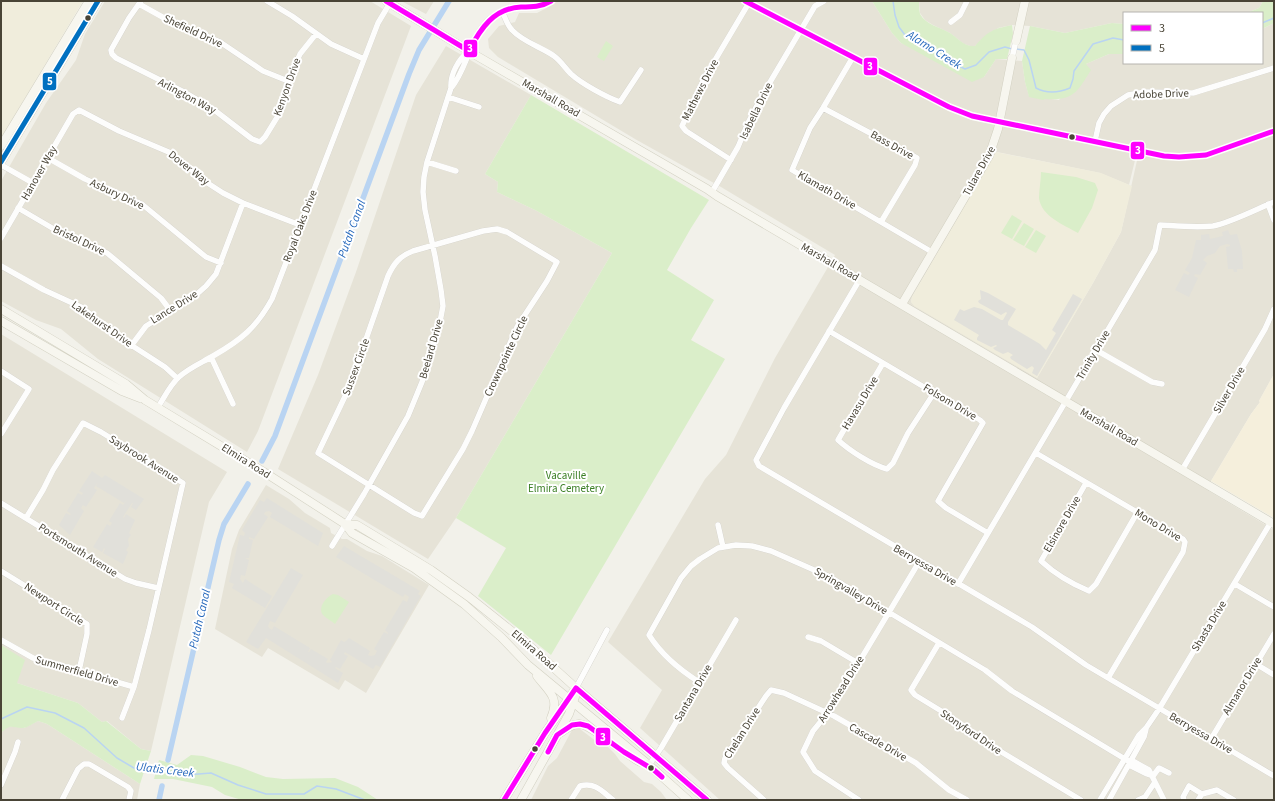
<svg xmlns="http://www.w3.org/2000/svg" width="1275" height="801" font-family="'Source Sans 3',sans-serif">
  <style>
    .residential { fill: #e6e3d7; fill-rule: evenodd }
    .commercial { fill: #f5efdc }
    .education { fill: #f0eddc }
    .green { fill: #daeec9 }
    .parking { fill: #e1e0da }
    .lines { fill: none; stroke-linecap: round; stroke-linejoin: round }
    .stream { stroke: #b9d4f2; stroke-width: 1.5 }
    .canal { stroke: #b9d4f2; stroke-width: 5.5 }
    .street-casing { stroke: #d0cec8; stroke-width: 6 }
    .secondary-casing { stroke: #d2d0c1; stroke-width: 9 }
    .street { stroke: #fdfdfc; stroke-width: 5.5 }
    .secondary { stroke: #f7f6ef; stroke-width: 8 }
    .bus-1-casing { stroke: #fff; stroke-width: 8 }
    .bus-2-casing { stroke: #fff; stroke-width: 8 }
    .bus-1 { stroke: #f0f; stroke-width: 5 }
    .bus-2 { stroke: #0070c0; stroke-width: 5 }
    .bus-dot { fill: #494436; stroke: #fff; stroke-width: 1.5 }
    .labels { text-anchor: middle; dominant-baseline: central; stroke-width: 4; stroke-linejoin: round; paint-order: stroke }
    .street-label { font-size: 11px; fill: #494436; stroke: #fff }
    .park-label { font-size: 11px; fill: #3a7f24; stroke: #fff }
    .water-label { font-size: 12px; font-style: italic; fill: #2769bc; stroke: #fff }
    .line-badge { stroke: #fff; stroke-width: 1.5 }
    .badge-label { font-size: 11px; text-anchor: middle; font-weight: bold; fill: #fff }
  </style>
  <rect width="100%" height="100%" fill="#f2f1ea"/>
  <path class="residential" d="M105,1H370L411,26L258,431L247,452L98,359L61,329L36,320L1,301V181L46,103L76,60L85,34Z
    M401,1H434L426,14Z
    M557,1H872L892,33L901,43L984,77L996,59L1022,61L1025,82L1029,96L1059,100L1086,64L1109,54H1124V63H1262V29L1274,23V374L1259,401L1260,402L1251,414L1211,481L1209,491L1274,530V800H720L640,728L662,690L608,642L705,479L726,455L775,358L835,255L721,187L635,139L498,57L489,48L488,39L499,26L515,22L519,13H537L554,4ZM997,152L1100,173L1129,185L1136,156H1138L1121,232L1093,283L1037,378L911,302L912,297Z
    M919,1H1263L1259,8L1247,13H1124V24L1112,23L1065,33L1030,26L1012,25L998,28L975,46H970L964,44L950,33L933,25L925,20L920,13Z
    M446,46L531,95L485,174L498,182L497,192L537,211L612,253L456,518L428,559L278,469L318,375L356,272L416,95Z
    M1,334L227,472L209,502L151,751L141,749L107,721L102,722L78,703L17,683L1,646Z
    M266,485L289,499L305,513L330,528L331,533L342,539H347L367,551L382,556L429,585L366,693L345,680L339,690L268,648L262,657L215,629L232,549L239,530Z
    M38,721L47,724L140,784L137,800H1V733L7,727L12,726L24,728Z
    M576,728L580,729L597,742L607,746L615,754L620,761L644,782L652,784L661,792L667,800H531L548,766L557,758L572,730Z"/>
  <path class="commercial" d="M1274,374V518L1211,481L1251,414L1260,402L1259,401Z"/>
  <path class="education" d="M1,1H83L1,138Z
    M996,152L1101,173L1132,186L1121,232L1093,283L1037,378L914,306L911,302L912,297Z"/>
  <path class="green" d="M872,1H919C919,5 919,10 920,14C926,25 940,27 950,33C958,38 964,47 975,46C988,31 993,29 1012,25L1013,34L1007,59H996L984,77L972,82L901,43L892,33Z
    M1263,1H1274V23L1262,29V13H1247L1259,8Z
    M1112,23L1124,24V54H1109L1086,64L1091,70C1077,92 1074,101 1045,99L1043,100L1029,97L1025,82L1022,61L1030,26L1065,33Z
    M606,41L613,46L604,61L597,57Z
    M531,95L709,200L691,228L667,270L714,300L691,340L725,359L551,655L478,596L506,548L456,518L612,253L537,211L497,192L498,182L485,174Z
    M1041,172L1076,177L1095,183L1098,190L1092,208L1078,233C1064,225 1041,216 1039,198C1039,190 1041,180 1041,172Z
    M1012,215L1022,221L1012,239L1001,233Z
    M1024,223L1034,229L1024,246L1013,240Z
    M1036,230L1046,236L1036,253L1025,247Z
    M333,594L338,595L349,602L335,624C332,621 327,619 324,616C316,609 326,597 333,594Z
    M1,645L25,660L17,683L78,703L102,722L106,721L141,749L151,751L140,784L47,724L38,721C34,723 27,728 23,728C10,728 12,723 1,733Z
    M191,755L203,756L240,767L266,777L283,779L335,778L358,787L378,800H242L225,795L212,787L173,779H154L159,760L177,765Z"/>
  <path class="parking" d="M1228,230L1230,235L1237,234L1242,251L1243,269H1237V272H1234L1233,269H1228L1226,247L1230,246V245L1227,244L1220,246L1215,253L1207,256L1203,260L1207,263L1200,275L1195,274L1194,276L1198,278L1189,297L1175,290L1184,273L1188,275L1190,273L1185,270L1192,258L1196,240H1201V235L1209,234L1210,239L1223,236L1222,232Z
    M980,290L988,293L1016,309L1008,322V325L1040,344L1046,350L1056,333L1052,330L1073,294L1082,299L1037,376L1032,373L1034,368L1032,366L1027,369L1011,359L1010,357L1013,355L1008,352L1003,354L995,350L993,348L997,346L996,345L991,347L977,340V338L979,335L954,320L960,309L964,311L974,307L982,309L1001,320H1003L1007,313L1006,312L1001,315L979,303L978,301L981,299Z
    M92,471L102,478L105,475L144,499L136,510L131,507L133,503H132L123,517L124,518L126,514L135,520L129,533L131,535L128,539L129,546L126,550L128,552L123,564L103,553L105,549L104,548L102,552L93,547L107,524L110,526L112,523L109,521L120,503L123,505L127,500L124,503L96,486L98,482L94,488L97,490L86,507L83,505L81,508L84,511L70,535L59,525L66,513L70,515L71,514L67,511L78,493L82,495L83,493L79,491Z
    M267,498L323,533L318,546L270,517L272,513L269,511L265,512L264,514L268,517L254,539L249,537V539L253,540L249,558H245L249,560L245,576L241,575L240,579L243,583L245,579L272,596L265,608L232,588L234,584L229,582L240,535L244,536L245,533L242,530L260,500L264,502Z
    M344,546L420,591L418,594L421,596L380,667L376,665L373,669L345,652L344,654L348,656L340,669L336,667L335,668L343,673L338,683L266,638L258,649L246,642L291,568L303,575L275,623L270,621L268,626L269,628L272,630L274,626L310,648L308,652H309L311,649L328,659L326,662L327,663L332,662L330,660L341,640L344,642L346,641L349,638L370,651L368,655L371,656L375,655L377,651L374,649L384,632L388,634V633L385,630L403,600L407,602L409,597L405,594L403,597L336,557Z"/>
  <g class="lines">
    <path class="stream" d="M893,1L895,15L899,27L905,35L948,56L955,64L965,69L976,65L989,52L1005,47L1012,49
      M1262,23L1274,18
      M1016,49L1024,50L1029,60L1036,88C1047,94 1058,93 1070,88L1073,79L1074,71L1093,44L1113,38L1124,40
      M1,719L27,707L55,713L84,728L117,758L134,768L158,769L186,775L211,773L238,785L266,794H304L317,786L336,789L365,800"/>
    <path class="canal" d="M262,461L275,436L409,74L419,50L449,1
      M168,760L219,540L224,524L248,484
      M159,800L162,786"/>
    <g class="street-casing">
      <path id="street" d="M141,1L129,18L111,50L112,54L116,58L186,93L213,109L252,139L260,142L265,137L281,111L288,81L300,54L316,34
        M267,1L292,16L331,44L364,59
        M745,1L949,107L972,116L1164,156L1179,157L1206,155L1274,131
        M139,4L166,19L220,42L263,71L288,81
        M502,11C505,17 507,25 512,30C523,42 541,47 554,56C561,61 565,68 571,74C582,84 606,97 620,102L641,70
        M951,22L960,15L967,1
        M469,51C458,60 450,74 451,88C468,69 471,29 495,15C501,11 508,8 515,7C527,5 540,9 551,1
        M853,57L823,108L810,128L792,170L932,252
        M1012,58L1016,41
        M448,97L479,107
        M823,108L917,158L915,165L881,222
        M1095,141L1099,123L1104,114L1111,106L1128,95L1145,92L1193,93L1274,68
        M48,158L85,179L143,205L206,257L221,263
        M731,160L686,131L682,126L705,77L750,1
        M427,162L456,171
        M1,165L33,183
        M712,192L738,147L748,123L763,94L815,6L824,1
        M1268,204L1274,220
        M18,208L59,232L107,253L161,298L170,310
        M497,229L507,232L557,262L547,281L517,327L472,431L463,449L422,516L414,513L318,453L349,388L388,276C394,263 400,256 413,251L483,231Z
        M1,238L73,114L79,110L119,131L171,153L206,182L223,193L243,203L300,225
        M1,266L44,290L81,307L114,334L165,367L177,378
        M860,279L784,408L756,460L759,466L1032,627L1086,665L1274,776
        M829,331L980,420L983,423L938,501L946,508L988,533
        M131,346L146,326L197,294L206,286L216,274L243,203
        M1096,350L1152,382L1162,384
        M211,357L233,404
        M883,363L838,440C850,451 872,465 887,469L893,463L908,433L934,393
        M1,371L29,389L1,434
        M158,407C164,398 170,385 179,377C189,368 201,363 213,356C241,340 256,328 272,299L378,23L390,3
        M1036,453L1183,539L1185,542L1183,552L1108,678
        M1182,470L1265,329L1274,309
        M1086,483L1041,561C1054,573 1072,584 1089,591L1096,584L1137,513
        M1,503L125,579L136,583L158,588
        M26,518L43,490L53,470L83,423L101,432L183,483L149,630L134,687L122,718
        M718,525L723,547
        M332,546L364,494L408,416L422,382L439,327L443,306L441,290L435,256L425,210L423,192L424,177L427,162L451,88
        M1,571L87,624V634L79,671
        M958,584L1155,250L1160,225C1177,226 1196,228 1213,226C1230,223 1257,209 1274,202
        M1235,584L1274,607
        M808,637L821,641L858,663
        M1,640L33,658L134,687
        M939,643L911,690L915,695L951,717L975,736L1081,800
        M1256,664L1274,675
        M699,682C680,670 661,654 649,635L681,578L691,566L700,559L718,548L736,545L752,546L771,551L830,577L985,670L1012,691L1130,762
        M576,688L607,630
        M1211,739L1274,634
        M1131,760L1149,770L1164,800
        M649,765L661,748L736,620
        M1129,765L1147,774L1153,776
        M1153,776L1159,768L1169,773
        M1,785L15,752L18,742
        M1202,794L1217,790L1234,800
        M62,800L78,769L84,764H89L128,787L131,791L129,800
        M571,800L580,786C595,782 602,791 613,800
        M764,800L728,768L724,763L725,758L766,696L771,690L784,693L834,716L916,763L949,790L967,800
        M859,800L815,771L803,752L813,731L831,709L919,562
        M1100,800L1139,735L1146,728L1159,709L1271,522
        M1109,800L1144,737L1146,729
        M1138,800L1145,797L1155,782
        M1184,800L1183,797L1189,786L1202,794L1198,800"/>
    </g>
    <g class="secondary-casing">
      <path id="secondary" d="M386,1L477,56L707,189L717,196L1274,524
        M1016,41L1025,1
        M1,146L89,1
        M1,162L98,1
        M902,304L989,156L998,129L1012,58
        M1,309L126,384L145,400L264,472L345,524L352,533L414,568L464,604L501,637L528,665L649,765L688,800
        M1,321L122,391L140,398
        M345,524L357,525L431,570L469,597L524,641L576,688L707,800
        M537,676C549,692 560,697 551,718
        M560,733C566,729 571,724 579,724C591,724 626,755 640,762
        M504,800L545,733L576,688
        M521,800L569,714L575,697"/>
    </g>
    <use href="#street" class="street"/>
    <use href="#secondary" class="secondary"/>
    <g class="bus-1-casing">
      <path id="bus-1" d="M386,1L469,51C480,29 494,8 521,7C532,7 541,7 551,1
        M745,1L949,107L972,116L1164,156L1179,157L1206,155L1274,131
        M548,752L557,735L572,725L580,724L588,726L624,752L654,770L662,777
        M504,800L545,733L576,688L707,800"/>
    </g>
    <g class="bus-2-casing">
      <path id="bus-2" d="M1,162L98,1"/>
    </g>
    <use href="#bus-1" class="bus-1"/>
    <use href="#bus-2" class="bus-2"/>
  </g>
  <g class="bus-dot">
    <circle cx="88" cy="18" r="3.5"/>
    <circle cx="1072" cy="137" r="3.5"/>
    <circle cx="535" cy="749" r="3.5"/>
    <circle cx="651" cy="768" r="3.5"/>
  </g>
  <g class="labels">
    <g class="street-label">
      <text transform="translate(193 31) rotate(25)">Shefield Drive</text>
      <text transform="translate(287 87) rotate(-70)">Kenyon Drive</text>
      <text transform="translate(700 90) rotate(-63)">Mathews Drive</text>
      <text transform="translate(1161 94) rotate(-2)">Adobe Drive</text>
      <text transform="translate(187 96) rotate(28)">Arlington Way</text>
      <text transform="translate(551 98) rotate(30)">Marshall Road</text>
      <text transform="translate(756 111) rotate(-64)">Isabella Drive</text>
      <text transform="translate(892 145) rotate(29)">Bass Drive</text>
      <text transform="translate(189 168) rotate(38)">Dover Way</text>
      <text transform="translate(979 171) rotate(-61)">Tulare Drive</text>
      <text transform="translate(39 173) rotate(-60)">Hanover Way</text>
      <text transform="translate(827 190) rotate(30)">Klamath Drive</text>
      <text transform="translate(117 194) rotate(25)">Asbury Drive</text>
      <text transform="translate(300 226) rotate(-69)">Royal Oaks Drive</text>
      <text transform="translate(79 240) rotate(25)">Bristol Drive</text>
      <text transform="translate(830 262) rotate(30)">Marshall Road</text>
      <text transform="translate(174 307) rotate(-32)">Lance Drive</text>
      <text transform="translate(102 324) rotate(35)">Lakehurst Drive</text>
      <text transform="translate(431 349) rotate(-74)">Beelard Drive</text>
      <text transform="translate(1093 355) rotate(-60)">Trinity Drive</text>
      <text transform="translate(506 356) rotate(-65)">Crownpointe Circle</text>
      <text transform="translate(356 367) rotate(-70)">Sussex Circle</text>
      <text transform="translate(1229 390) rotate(-60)">Silver Drive</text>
      <text transform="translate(950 402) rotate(31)">Folsom Drive</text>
      <text transform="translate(860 403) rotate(-59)">Havasu Drive</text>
      <text transform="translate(1109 427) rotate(30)">Marshall Road</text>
      <text transform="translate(144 459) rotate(32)">Saybrook Avenue</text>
      <text transform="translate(246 461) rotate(32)">Elmira Road</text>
      <text transform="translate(1062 524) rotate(-60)">Elsinore Drive</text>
      <text transform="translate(1158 525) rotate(31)">Mono Drive</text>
      <text transform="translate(78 550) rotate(32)">Portsmouth Avenue</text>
      <text transform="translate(925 565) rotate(30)">Berryessa Drive</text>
      <text transform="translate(851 591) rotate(30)">Springvalley Drive</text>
      <text transform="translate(54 604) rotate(33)">Newport Circle</text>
      <text transform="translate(1209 626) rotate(-59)">Shasta Drive</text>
      <text transform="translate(534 650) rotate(41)">Elmira Road</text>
      <text transform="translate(77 671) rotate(16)">Summerfield Drive</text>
      <text transform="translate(1242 686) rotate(-59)">Almanor Drive</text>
      <text transform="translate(841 689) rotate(-58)">Arrowhead Drive</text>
      <text transform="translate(693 693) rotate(-60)">Santana Drive</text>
      <text transform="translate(971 732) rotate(34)">Stonyford Drive</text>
      <text transform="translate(742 733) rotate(-58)">Chelan Drive</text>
      <text transform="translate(1201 733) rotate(30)">Berryessa Drive</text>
      <text transform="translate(878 742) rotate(30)">Cascade Drive</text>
    </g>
    <g class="park-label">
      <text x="566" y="475">Vacaville<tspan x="566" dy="13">Elmira Cemetery</tspan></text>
    </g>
    <g class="water-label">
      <text transform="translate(934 50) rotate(32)">Alamo Creek</text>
      <text transform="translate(352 229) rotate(-70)">Putah Canal</text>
      <text transform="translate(200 619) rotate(-77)">Putah Canal</text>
      <text transform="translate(165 770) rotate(7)">Ulatis Creek</text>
    </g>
  </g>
  <g class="line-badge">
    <rect x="463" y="39" width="15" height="19" rx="4" fill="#f0f"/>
    <rect x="863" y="57" width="15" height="19" rx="4" fill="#f0f"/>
    <rect x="42" y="72" width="15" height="19" rx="4" fill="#0070c0"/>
    <rect x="1130" y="141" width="15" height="19" rx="4" fill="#f0f"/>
    <rect x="595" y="727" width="16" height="19" rx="4" fill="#f0f"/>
  </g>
  <g class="badge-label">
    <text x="470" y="52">3</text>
    <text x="870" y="70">3</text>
    <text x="50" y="85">5</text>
    <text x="1138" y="154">3</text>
    <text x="603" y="741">3</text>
  </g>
  <rect width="1275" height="801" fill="none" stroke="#494436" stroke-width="4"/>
  <rect x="1123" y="12" width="140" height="52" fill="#ffffff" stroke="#b6b4af"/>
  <rect x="1131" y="25" width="20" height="6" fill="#ff00ff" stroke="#b6b4af"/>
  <text x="1159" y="32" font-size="12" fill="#494436">3</text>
  <rect x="1131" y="45" width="20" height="6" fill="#0070c0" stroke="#b6b4af"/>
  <text x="1159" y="52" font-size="12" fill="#494436">5</text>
</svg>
